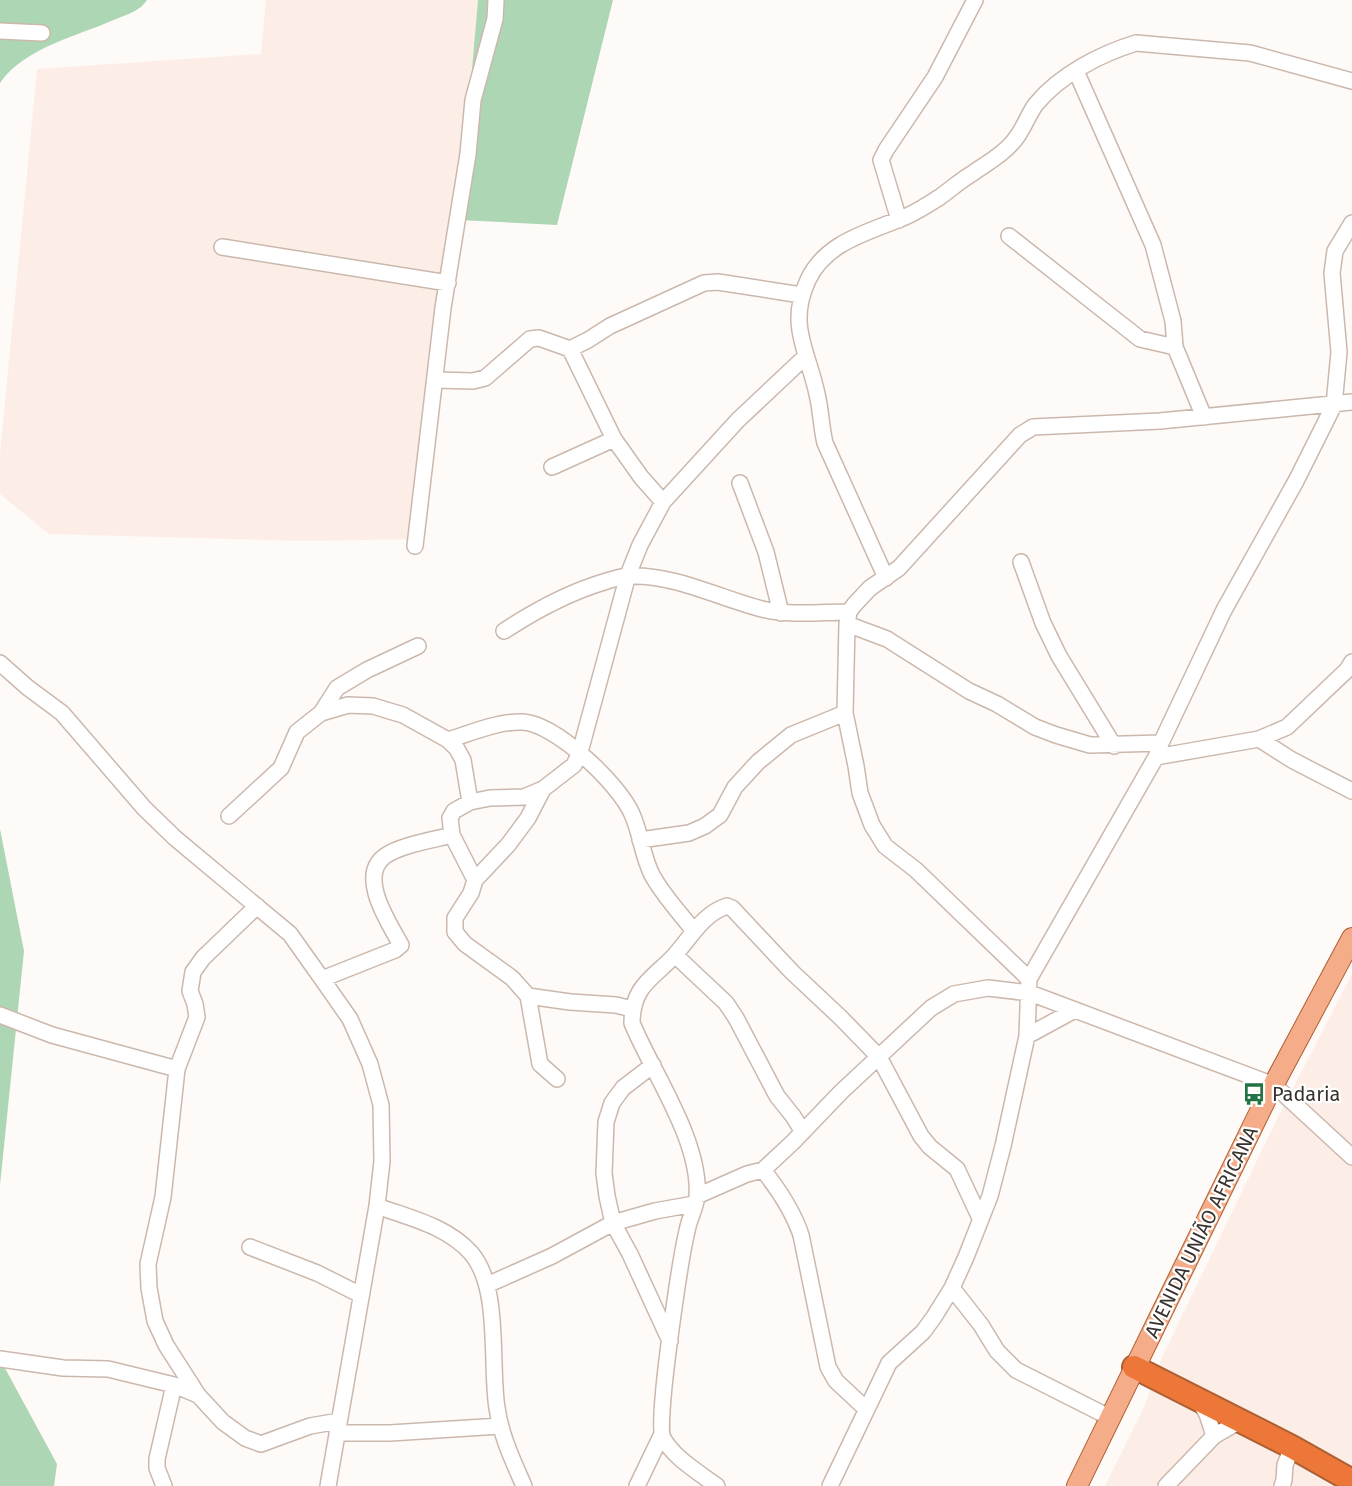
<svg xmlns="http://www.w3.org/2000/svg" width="1352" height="1486" font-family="'Fira Sans',sans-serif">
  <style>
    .industrial { fill: #fceee7 }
    .green { fill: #add6b4 }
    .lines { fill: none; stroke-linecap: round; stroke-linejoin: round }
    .minor-casing { stroke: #cbb8ad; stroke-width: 18 }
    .major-casing { stroke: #ad5f34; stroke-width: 22 }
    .highway-casing { stroke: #ad5f34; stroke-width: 26 }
    .minor { stroke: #fff; stroke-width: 15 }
    .major { stroke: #f4ad88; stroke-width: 20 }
    .highway { stroke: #ec7738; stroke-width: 22 }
    .labels { text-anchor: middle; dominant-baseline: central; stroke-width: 4.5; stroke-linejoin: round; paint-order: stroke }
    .poi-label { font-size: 20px; fill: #39322d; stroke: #fff; text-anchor: start }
    .street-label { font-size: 20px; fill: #39322d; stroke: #fff }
  </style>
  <rect width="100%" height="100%" fill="#fefaf8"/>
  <path class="industrial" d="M266,0H478L473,67L422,539L304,541L49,534L0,494V454L37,69L261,54Z
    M1352,974V1486H1105L1145,1405L1162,1357L1277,1119Z"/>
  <path class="green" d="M0,0H147C140,11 128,14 116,19C78,36 25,47 0,83Z
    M478,0H613L557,225L459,220Z
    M0,829L24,951L0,1185Z
    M0,1359L57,1464L54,1486H0Z"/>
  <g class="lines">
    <g class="minor-casing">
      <path id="minor" d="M0,31L42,33
        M1076,71L1153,245L1173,321L1175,347L1204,417
        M899,220L881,160L886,150L935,77L975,0
        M1009,236L1140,339L1175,347
        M222,247L448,283
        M570,349L614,439L641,477L663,502
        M435,380L473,381L485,378L530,339L539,338L570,349L588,340L610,326L704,283L718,282L801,295
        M552,467L614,439
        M740,483L766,552L781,613
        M415,546L443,308L468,154L473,100L495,19L496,0
        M1021,562L1043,623L1059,656L1114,746
        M886,578L825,443C821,427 821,410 817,394C808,351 787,325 808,280C825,243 866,233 900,219C914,214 927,205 940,197C951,189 961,180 973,173C987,163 1001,156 1012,143C1023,132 1027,116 1036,104C1060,75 1100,54 1136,43L1250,53L1352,81
        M847,624L887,639L969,691L997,704L1035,727L1056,735L1090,745L1161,743
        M504,631C536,610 569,592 607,581C614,579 622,576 629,576C674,574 719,598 762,609C790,616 821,612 849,612
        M0,663L27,687L62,713L144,808L175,838L290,934L322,979L350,1019L370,1064L381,1105L382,1161L377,1206L328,1486
        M321,713L337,688L367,670L418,646
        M1259,739L1292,760L1352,791
        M448,740C471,733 498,721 523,722C556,724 619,784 632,814C641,834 642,855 652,875C663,895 679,912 693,930
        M1156,757L1259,739L1287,727L1347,670L1352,662
        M229,816L281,768L297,732L321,713L348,705L373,706L403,715L448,740L457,749L463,760L470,802
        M640,840L689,833L705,826L720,815L735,787L758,762L791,735L845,713
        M475,880L508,845L528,818L543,789
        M675,955L726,1003L736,1018L777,1096L793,1116L803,1132
        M322,979L395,950L401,945C389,923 357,876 385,856C401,845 433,840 452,835
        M1029,979L916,870L885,846L872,825L860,793L856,766L845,713L847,624L849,612L854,605L870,588L899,568L1020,435L1033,427L1160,421L1352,402
        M528,996L540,1064L557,1079
        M632,1009L616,1005L570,1002L528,996L512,978L465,944L455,932V918L471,893L475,880L452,835L450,818L454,811L470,802L490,798L524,797L543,789L574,765L580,752L628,575L640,545L663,502L738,420L806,356
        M0,1015L52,1035L177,1069
        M1027,1036L1073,1011
        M653,1065L623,1088L612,1103L606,1122L604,1173L607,1196L613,1223L630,1254L670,1341
        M763,1170L793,1142L841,1092L931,1008L954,994L988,988L1030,993L1274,1085L1352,1157
        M697,1196L747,1174L763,1170C779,1190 793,1211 801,1235L828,1367L836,1381L866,1409
        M377,1206C410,1218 447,1226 471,1253C501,1287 490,1365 497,1408C501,1436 513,1461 524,1486
        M250,1247L317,1273L361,1295
        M487,1285L552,1256L613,1223L655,1211L694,1204
        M952,1288L981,1325L997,1351L1016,1370L1111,1418
        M0,1359L63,1368L108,1369L174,1385L198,1395L223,1422L245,1438L261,1444L310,1426L339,1421
        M198,1395L166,1345L155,1321L149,1288L148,1264L163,1197L177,1069L197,1017L195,1004L190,991L193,972L203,958L257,906
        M1199,1401L1207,1414L1214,1436
        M337,1433H390L500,1426
        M164,1486L157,1468V1459L174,1385
        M637,1486L661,1436
        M717,1486C698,1472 674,1458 663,1438C655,1424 681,1256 687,1231C689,1219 696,1207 697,1196C701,1141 652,1072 632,1023C632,1011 634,1001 640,991C648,978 663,968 673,957C690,939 702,914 727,906L732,908L792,972L840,1017L879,1057L921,1136L930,1147L957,1169L980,1218
        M830,1486L889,1363L923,1332L934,1317L952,1288L966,1257L990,1196L1003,1146L1027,1036L1029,979L1156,757L1161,743L1224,610L1296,481L1334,405L1339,352L1332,273L1335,251L1352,223
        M1166,1486L1214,1436L1240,1421
        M1282,1486L1284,1480L1285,1465L1292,1447"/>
    </g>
    <g class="major-casing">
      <path id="major" d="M1077,1486L1267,1097L1352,938"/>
    </g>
    <g class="highway-casing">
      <path id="highway" d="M1134,1367L1292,1447L1352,1481"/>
    </g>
    <use href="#minor" class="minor"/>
    <use href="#major" class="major"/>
    <use href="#highway" class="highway"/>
  </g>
  <defs>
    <g id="bus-bare" transform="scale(1.8)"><path d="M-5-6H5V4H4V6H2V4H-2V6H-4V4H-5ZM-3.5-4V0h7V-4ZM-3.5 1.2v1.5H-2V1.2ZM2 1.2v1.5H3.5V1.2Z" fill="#237445" stroke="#fff" stroke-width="2.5" paint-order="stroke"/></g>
  </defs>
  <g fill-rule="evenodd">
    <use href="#bus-bare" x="1254" y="1094"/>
  </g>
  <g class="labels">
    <g class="poi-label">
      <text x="1272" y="1094">Padaria</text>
    </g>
    <g class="street-label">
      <text transform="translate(1201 1232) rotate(-64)">AVENIDA UNIÃO AFRICANA</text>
    </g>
  </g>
</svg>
